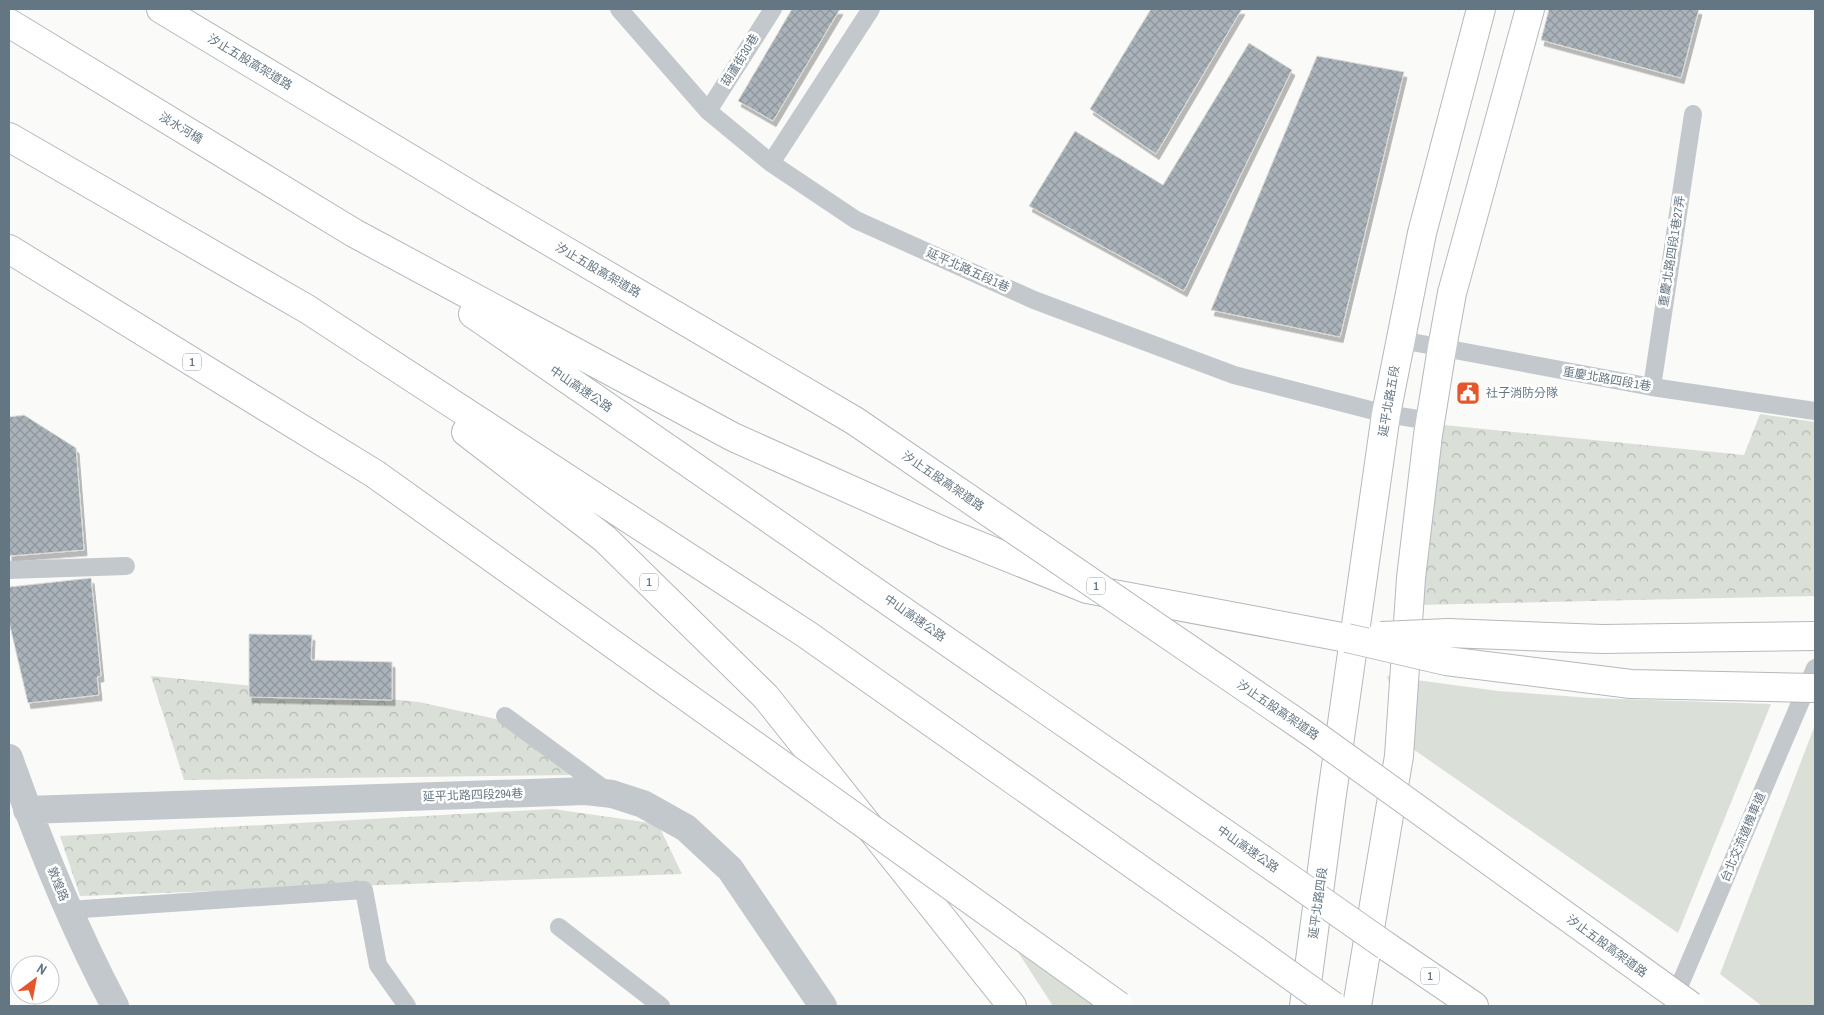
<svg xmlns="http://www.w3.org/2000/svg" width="1824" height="1015" font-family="'Archivo Narrow','Noto Sans TC',sans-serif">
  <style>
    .green { fill: #dadfd7 }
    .forest { fill: url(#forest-crowns) }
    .building { fill: url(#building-cross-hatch); stroke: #dcdcda; filter: url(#shadow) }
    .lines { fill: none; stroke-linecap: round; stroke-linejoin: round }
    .secondary-casing { stroke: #b3babf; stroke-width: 30 }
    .highway-casing { stroke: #b4b9bd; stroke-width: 30 }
    .lane { stroke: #c3c8cc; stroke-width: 18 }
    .street { stroke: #c3c8cc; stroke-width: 28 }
    .secondary { stroke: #fff; stroke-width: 28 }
    .highway { stroke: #fff; stroke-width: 28 }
    .highway-bridge-casing { stroke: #b4b9bd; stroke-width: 30; stroke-linecap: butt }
    .highway-bridge { stroke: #fff; stroke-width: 28 }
    .labels { text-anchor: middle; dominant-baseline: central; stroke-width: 5; stroke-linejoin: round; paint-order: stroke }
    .shield { fill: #fff; stroke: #939fa8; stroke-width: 1 }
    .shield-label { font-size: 11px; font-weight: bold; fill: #657683 }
    .street-label { font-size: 12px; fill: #657683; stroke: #fff }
    .poi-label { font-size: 12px; fill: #657683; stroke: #fff; text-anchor: start }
  </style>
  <defs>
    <pattern id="forest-crowns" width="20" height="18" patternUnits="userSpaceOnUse" patternTransform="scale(1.25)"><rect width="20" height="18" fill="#dadfd7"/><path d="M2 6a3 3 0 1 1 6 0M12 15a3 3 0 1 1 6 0" fill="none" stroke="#b4b9b4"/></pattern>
    <pattern id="building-cross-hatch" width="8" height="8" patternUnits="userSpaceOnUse" patternTransform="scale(1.25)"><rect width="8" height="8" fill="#aab3b9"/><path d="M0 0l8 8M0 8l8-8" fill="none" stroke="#8e969c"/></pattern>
    <filter id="shadow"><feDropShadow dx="3" dy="5.5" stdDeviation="0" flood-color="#0004"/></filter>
  </defs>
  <rect width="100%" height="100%" fill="#fafaf8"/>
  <path class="green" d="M1387,676L1498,691L1591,698L1771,704L1678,933L1410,747Z
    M1815,725V1006H1762L1720,974Z
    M1014,946L1099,1006H1053Z"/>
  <path class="forest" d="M1760,414L1815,422V596L1416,605L1434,424L1744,455Z
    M151,676L419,702L496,719L574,775L184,780Z
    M553,809L658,824L682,874L80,896L60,836Z"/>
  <path class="building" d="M792,9H840L773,121L738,101Z
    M1151,9H1242L1156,154L1090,109Z
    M1549,9H1699L1681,78L1541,40Z
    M1249,43L1292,70L1184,291L1029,206L1075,131L1163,185Z
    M1317,56L1404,72L1340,337L1211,310Z
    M24,415L76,448L84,550L9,556V417Z
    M91,578L101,676L97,677L99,695L28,703L9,622V587Z
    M249,634L312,635L311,660L392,662V700L249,697Z"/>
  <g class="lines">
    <g class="secondary-casing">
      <path id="secondary" d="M1304,1006L1331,801L1386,414L1422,233L1481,9
        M1357,1006L1399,756L1411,578L1428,435L1442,348L1452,293L1530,9"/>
    </g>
    <g class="highway-casing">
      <path id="highway" d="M161,9L479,200
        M9,23L354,233L733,437L945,532L1087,589L1347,638
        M9,137L307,309L806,634L1252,948
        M9,249L375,474
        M473,314L1259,857
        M466,432L605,539L766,697L1012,1006
        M1386,946L1474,1006"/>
    </g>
    <path class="lane" d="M619,9L708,111L771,163L856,220L1034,300L1234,375L1386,414L1431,421
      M708,111L773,9
      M771,163L871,9
      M1401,340L1652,387L1815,411
      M1652,387L1693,114
      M9,570L126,566
      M505,716L607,791
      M68,910L364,890L378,965L407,1006
      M559,927L661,1006
      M1672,1003L1815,668"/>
    <path class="street" d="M9,758C39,843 73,927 115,1006
      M27,810L586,791L612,794L643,804L686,828L730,869L823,1006"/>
    <use href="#secondary" class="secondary"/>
    <use href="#highway" class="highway"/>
    <g class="highway-bridge-casing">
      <path id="highway-bridge" d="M479,200L855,421L1312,733L1691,1006
        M375,474L1119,1006
        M1381,636L1448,633L1602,639L1815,636
        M1347,638L1446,661L1631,684L1815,688
        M1259,857L1386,946
        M1252,948L1333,1006"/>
    </g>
    <use href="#highway-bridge" class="highway-bridge"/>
  </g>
  <defs>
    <g id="civic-square" transform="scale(1.25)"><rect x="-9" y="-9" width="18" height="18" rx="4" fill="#e4572e" stroke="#fff"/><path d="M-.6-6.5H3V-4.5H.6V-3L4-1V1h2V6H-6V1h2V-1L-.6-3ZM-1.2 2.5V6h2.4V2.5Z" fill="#fff"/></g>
  </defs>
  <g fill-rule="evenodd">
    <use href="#civic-square" x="1468" y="393"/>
  </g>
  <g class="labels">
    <g class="shield">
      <rect x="183" y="353.5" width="18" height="17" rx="4"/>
      <rect x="640" y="573.5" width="18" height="17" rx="4"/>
      <rect x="1087" y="577.5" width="18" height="17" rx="4"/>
      <rect x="1421" y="967.5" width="18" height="17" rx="4"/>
    </g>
    <g class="shield-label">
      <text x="192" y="362">1</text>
      <text x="649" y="582">1</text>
      <text x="1096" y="586">1</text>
      <text x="1430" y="976">1</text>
    </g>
    <g class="street-label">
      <text transform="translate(740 60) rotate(-58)">葫蘆街30巷</text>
      <text transform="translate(250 62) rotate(31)">汐止五股高架道路</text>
      <text transform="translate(181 128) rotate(31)">淡水河橋</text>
      <text transform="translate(1672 251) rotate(-81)">重慶北路四段1巷27弄</text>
      <text transform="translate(598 270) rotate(30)">汐止五股高架道路</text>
      <text transform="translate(968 270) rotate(24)">延平北路五段1巷</text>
      <text transform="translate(1607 379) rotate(10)">重慶北路四段1巷</text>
      <text transform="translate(581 389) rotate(34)">中山高速公路</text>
      <text transform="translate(1389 401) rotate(-80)">延平北路五段</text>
      <text transform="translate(943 481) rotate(34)">汐止五股高架道路</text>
      <text transform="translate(915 618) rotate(35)">中山高速公路</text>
      <text transform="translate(1278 710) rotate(34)">汐止五股高架道路</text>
      <text transform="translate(473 795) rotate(-2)">延平北路四段294巷</text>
      <text transform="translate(1743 837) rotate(-67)">台北交流道機車道</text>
      <text transform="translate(1248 849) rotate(35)">中山高速公路</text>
      <text transform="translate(58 884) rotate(68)">敦煌路</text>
      <text transform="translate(1318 903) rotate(-82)">延平北路四段</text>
      <text transform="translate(1607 946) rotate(36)">汐止五股高架道路</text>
    </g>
    <g class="poi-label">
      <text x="1486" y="393">社子消防分隊</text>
    </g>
  </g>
  <rect width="1824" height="1015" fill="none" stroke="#657683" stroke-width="20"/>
  <g transform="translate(35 980) rotate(32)"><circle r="24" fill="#ffffff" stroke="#c1c8cd"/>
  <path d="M0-4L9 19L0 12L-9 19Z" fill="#e4572e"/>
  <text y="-8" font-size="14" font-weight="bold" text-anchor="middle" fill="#657683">N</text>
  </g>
</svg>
